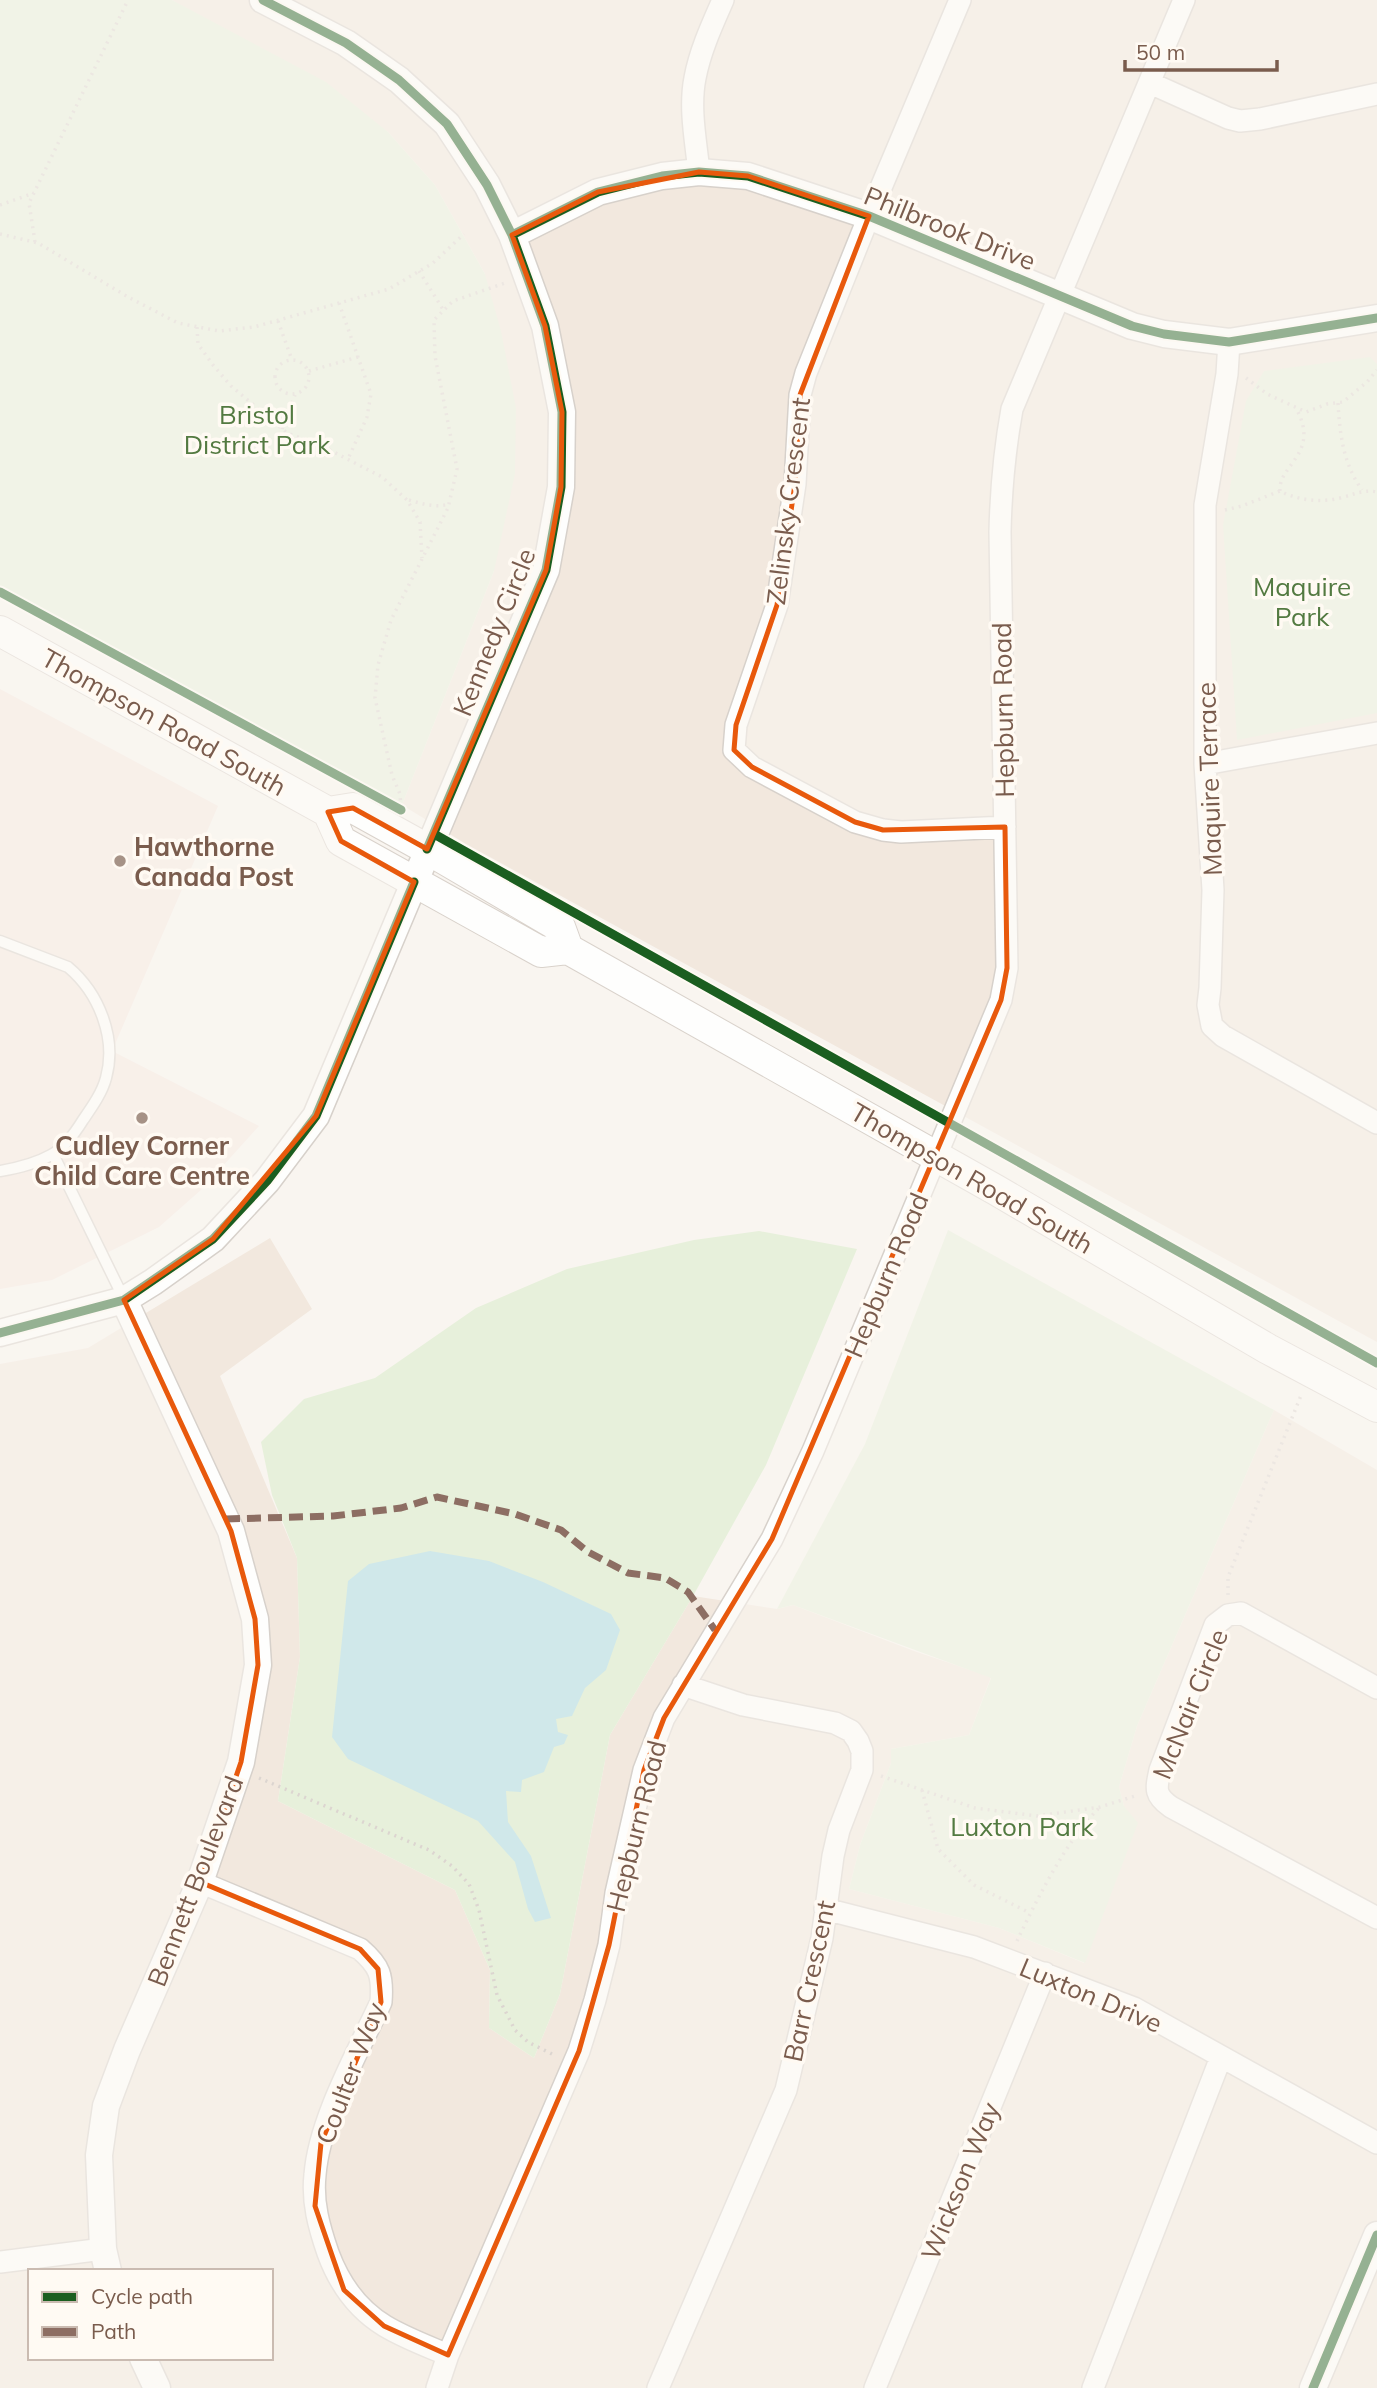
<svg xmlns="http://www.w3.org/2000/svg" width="1377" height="2388" font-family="Mulish,sans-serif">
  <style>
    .residential { fill: #f2e8de; fill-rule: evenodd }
    .commercial { fill: #f6e8e1 }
    .green { fill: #e7f0db }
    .water { fill: #d0e8ea }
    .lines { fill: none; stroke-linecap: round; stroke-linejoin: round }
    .service-casing { stroke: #d7d1cb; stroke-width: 13 }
    .minor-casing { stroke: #d7d1cb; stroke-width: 24 }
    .tertiary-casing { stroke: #d7d1cb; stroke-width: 29 }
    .secondary-casing { stroke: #d9d2cb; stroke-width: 32 }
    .path { stroke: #dcd5d0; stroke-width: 3.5; stroke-dasharray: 2 5; stroke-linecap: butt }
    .service { stroke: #fefefd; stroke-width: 10 }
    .minor { stroke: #fefefd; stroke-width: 21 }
    .tertiary { stroke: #fefefd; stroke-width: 26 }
    .secondary { stroke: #fefefd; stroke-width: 30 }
    .quiet { stroke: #8d6e63; stroke-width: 7; stroke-dasharray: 14 7; stroke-linecap: butt }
    .cycleway-casing { stroke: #fffaf3; stroke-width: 13 }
    .cycleway { stroke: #1b5e20; stroke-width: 9 }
    .marked { fill: none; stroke: #e8590c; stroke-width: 5; stroke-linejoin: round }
    .poi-dot { fill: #a69286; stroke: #fffaf3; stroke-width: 2.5 }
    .labels { text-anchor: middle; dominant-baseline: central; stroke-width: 7; stroke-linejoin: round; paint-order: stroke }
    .street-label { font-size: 26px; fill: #7a5c4d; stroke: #fffaf3 }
    .park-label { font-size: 26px; fill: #537a41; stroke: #fffaf3 }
    .poi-label { font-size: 26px; font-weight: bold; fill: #7a5c4d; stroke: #fffaf3; text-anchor: start }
  </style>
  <rect width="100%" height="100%" fill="#f9f5f0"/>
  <path class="residential" d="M172,0H1377V1342L466,844L402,805L494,571L485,274L435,185L388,132Z
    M270,1238L312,1309L220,1376L297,1558L300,1657L278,1801L455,1890L490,1970L489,2028L534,2058L560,1994L610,1735L693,1596L777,1609L793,1605L914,1651L991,1677L969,1735L891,1749V1763L860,1845L849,1889L999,1928L1084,1963L1124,1806L1119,1787L1137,1726L1274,1410L1377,1470V2388H0V1364L88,1348ZM30,2271H271V2358H30Z"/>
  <path class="commercial" d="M0,689L218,806L112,1051L259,1126L202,1189L159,1227L52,1280L0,1289Z"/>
  <path class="green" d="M0,0H172L326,82L388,132L435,185L485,274L501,331L516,408L515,474L494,571L402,805L0,587Z
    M1370,357L1377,364V713L1237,740L1223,525L1246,401L1264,371Z
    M948,1230L1274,1410L1137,1726L1119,1787L1124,1806L1138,1823L1085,1963L999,1928L849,1889L860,1845L891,1763V1749L969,1735L991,1678L793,1605L777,1609L865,1444Z
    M759,1231L857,1249L766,1465L693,1596L610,1735L560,1994L534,2058L489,2028L490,1970L455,1890L278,1801L300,1657L297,1558L272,1495L261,1442L304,1399L375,1378L476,1308L567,1269L694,1240Z"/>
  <path class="water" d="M430,1551L489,1561L543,1582L611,1614L620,1630L606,1670L585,1688L572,1716L556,1719L558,1732L568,1735L564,1744L554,1747L544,1772L522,1780L521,1792L506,1791L508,1822L531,1856L551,1918L535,1922L528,1909L515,1862L478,1821L348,1759L332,1737L348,1581L369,1564Z"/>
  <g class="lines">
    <g class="service-casing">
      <path id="service" d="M0,941L68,967C99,993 117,1038 106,1078C102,1093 92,1107 83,1120C75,1133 64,1148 51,1155C35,1164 18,1168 0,1171
        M53,1154L124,1299"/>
    </g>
    <g class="minor-casing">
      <path id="minor" d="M960,0L869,216L806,373L800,395L795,484L777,605L736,725L734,750L752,767L855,822L883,830L901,832L1005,827
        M1150,83L1228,118L1240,121L1260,119L1377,94
        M699,172C696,142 689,108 695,78C700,51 712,25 723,0
        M1229,342L1227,374L1205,505V764L1213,890L1210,988L1208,1005L1212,1026L1223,1036L1377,1123
        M1205,764L1377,733
        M1377,1688L1241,1613L1228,1615L1215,1625L1160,1770C1156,1789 1154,1795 1171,1807L1377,1918
        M200,1882L360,1949C380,1966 383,1976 381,2002C358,2052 319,2120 315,2175C312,2202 319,2227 328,2253C339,2283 357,2309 385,2326C405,2338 427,2346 448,2355
        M825,1909L974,1947L1134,2008L1377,2143
        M0,2262L103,2249
        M437,2388L448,2355L579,2051L595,2000L609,1945L616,1893L644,1770L664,1718L772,1539L813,1451L1001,1000L1007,968L1000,532C1001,487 1004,453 1012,409L1184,0
        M658,2388L786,2090L822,1938L833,1856L839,1830L862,1770V1751L858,1741L851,1731L835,1723L743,1705L683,1685
        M875,2388L1045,1973
        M1093,2388L1221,2057"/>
    </g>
    <g class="tertiary-casing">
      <path id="tertiary" d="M512,235L598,192L662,176L699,172L748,176L869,216L1132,326L1164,334L1229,342L1377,318
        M0,1333L124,1300L153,1282L213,1239L267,1181L316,1116L546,570L561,487L562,412L545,326L512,235L487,185L447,124L399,80L346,43L263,0
        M108,2271L103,2249L99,2155L106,2106L127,2050L200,1882L241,1762L258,1665L255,1619L231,1531L124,1300
        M143,2358L157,2388
        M1313,2388L1377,2235"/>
    </g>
    <g class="secondary-casing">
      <path id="secondary" d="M0,631L328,812L341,841L541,952L568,949L996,1190L1268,1349L1377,1407
        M328,812L353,808L427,849L560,927L568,949"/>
    </g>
    <path class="path" d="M0,205L34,193
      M0,234L38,243L128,297L178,323L219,331L254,327L389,289L433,263L464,234
      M35,242L29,203L128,0
      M419,271L444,311
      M339,303L371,394L367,417L348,459
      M278,321L292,360
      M197,327L198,344L213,365L231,386L287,433L320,445L382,477L407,500L420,522L422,558
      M275 377a17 17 0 1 1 34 0a17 17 0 1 1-34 0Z
      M309,371L358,357
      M1246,378L1267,394L1306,412L1327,404L1343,402L1367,382L1377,370
      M1338,403C1340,435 1343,463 1362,490
      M282,429L295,395
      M1280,491C1278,465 1320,454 1297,410
      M409,500C423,504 435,508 449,504
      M1225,510L1242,506L1280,491C1297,500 1320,503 1340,498C1353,495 1363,489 1377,492
      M401,807L400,794L392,775L375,698L378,665L391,620L448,508L457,469L435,356L434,320L453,301L505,283
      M1228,1595V1577L1302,1393
      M881,1776L975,1808L1037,1816L1100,1807L1138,1795
      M259,1778L429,1850L452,1866L469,1884L479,1910L497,1995L515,2030L528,2042L556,2056
      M922,1790L938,1849L974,1885L1030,1913
      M1017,1941C1037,1899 1066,1841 1099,1808"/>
    <use href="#service" class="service"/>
    <use href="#minor" class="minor"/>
    <use href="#tertiary" class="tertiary"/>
    <use href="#secondary" class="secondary"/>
    <path class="quiet" d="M226,1519L333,1516L401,1508L437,1497L515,1514L561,1530L588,1552L628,1573L665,1578L688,1592L715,1630"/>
    <g class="cycleway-casing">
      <path id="cycleway" d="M263,0L346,43L399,80L447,124L487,185L512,235L545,326L562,412L561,487L546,570L427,849
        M512,235L598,192L662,176L699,172L748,176L869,216L1132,326L1164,334L1229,342L1377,318
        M0,592L401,810
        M434,834L1377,1363
        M0,1333L124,1300L213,1239L267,1181L316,1116L414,882
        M1313,2388L1377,2235"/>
    </g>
    <use href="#cycleway" class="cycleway"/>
  </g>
  <path d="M0 0H1377V2388H0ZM699,172L748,176L869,216L800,395L795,484L777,605L736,725L734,750L752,767L855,822L883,830L1005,827L1007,968L1001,1000L772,1539L664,1718L644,1770L609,1945L579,2051L448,2355L384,2326L344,2290L315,2206L321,2143L381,2002L378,1969L360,1949L200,1882L241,1762L258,1665L255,1619L231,1531L124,1300L213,1239L316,1116L414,882L341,841L328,812L353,808L427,849L546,570L561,487L562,412L545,326L512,235L598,192Z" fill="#f9f5f0" fill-opacity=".55" fill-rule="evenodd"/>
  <path class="marked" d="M699,172L748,176L869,216L800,395L795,484L777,605L736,725L734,750L752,767L855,822L883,830L1005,827L1007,968L1001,1000L772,1539L664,1718L644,1770L609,1945L579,2051L448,2355L384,2326L344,2290L315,2206L321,2143L381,2002L378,1969L360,1949L200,1882L241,1762L258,1665L255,1619L231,1531L124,1300L213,1239L316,1116L414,882L341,841L328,812L353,808L427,849L546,570L561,487L562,412L545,326L512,235L598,192Z"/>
  <g class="poi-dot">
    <circle cx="120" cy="861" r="7"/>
    <circle cx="142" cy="1118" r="7"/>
  </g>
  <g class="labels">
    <g class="street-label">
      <text transform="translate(950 228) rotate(22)">Philbrook Drive</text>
      <text transform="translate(788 501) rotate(-83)">Zelinsky Crescent</text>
      <text transform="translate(494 632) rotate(-68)">Kennedy Circle</text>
      <text transform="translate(1003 710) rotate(-91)">Hepburn Road</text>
      <text transform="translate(164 722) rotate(29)">Thompson Road South</text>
      <text transform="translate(1209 779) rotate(-92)">Maquire Terrace</text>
      <text transform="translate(972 1178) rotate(30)">Thompson Road South</text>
      <text transform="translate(886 1275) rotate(-67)">Hepburn Road</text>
      <text transform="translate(1190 1704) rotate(-68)">McNair Circle</text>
      <text transform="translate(636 1826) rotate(-76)">Hepburn Road</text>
      <text transform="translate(195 1881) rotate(-69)">Bennett Boulevard</text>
      <text transform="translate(809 1981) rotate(-78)">Barr Crescent</text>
      <text transform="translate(1091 1995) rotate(23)">Luxton Drive</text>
      <text transform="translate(350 2073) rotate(-69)">Coulter Way</text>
      <text transform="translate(960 2181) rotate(-68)">Wickson Way</text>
    </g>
    <g class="park-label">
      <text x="257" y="414">Bristol<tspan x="257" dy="30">District Park</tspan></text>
      <text x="1302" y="586">Maquire<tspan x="1302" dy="30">Park</tspan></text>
      <text x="1022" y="1826">Luxton Park</text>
    </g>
    <g class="poi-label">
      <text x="134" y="846">Hawthorne<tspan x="134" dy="30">Canada Post</tspan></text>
      <text x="142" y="1145" text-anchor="middle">Cudley Corner<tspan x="142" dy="30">Child Care Centre</tspan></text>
    </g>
  </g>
  <rect x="28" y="2269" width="245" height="91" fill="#fffaf3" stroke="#cabbb1" stroke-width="2"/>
  <rect x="42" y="2292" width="35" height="10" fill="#1b5e20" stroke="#cabbb1" stroke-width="2"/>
  <text x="91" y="2304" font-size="21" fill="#7a5c4d">Cycle path</text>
  <rect x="42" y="2327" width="35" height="10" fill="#8d6e63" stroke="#cabbb1" stroke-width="2"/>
  <text x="91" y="2339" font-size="21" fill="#7a5c4d">Path</text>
  <path d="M1125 60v10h152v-10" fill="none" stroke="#7a5c4d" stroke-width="3.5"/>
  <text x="1136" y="60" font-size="21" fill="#7a5c4d" stroke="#fffaf3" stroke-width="5" paint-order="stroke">50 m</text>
</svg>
